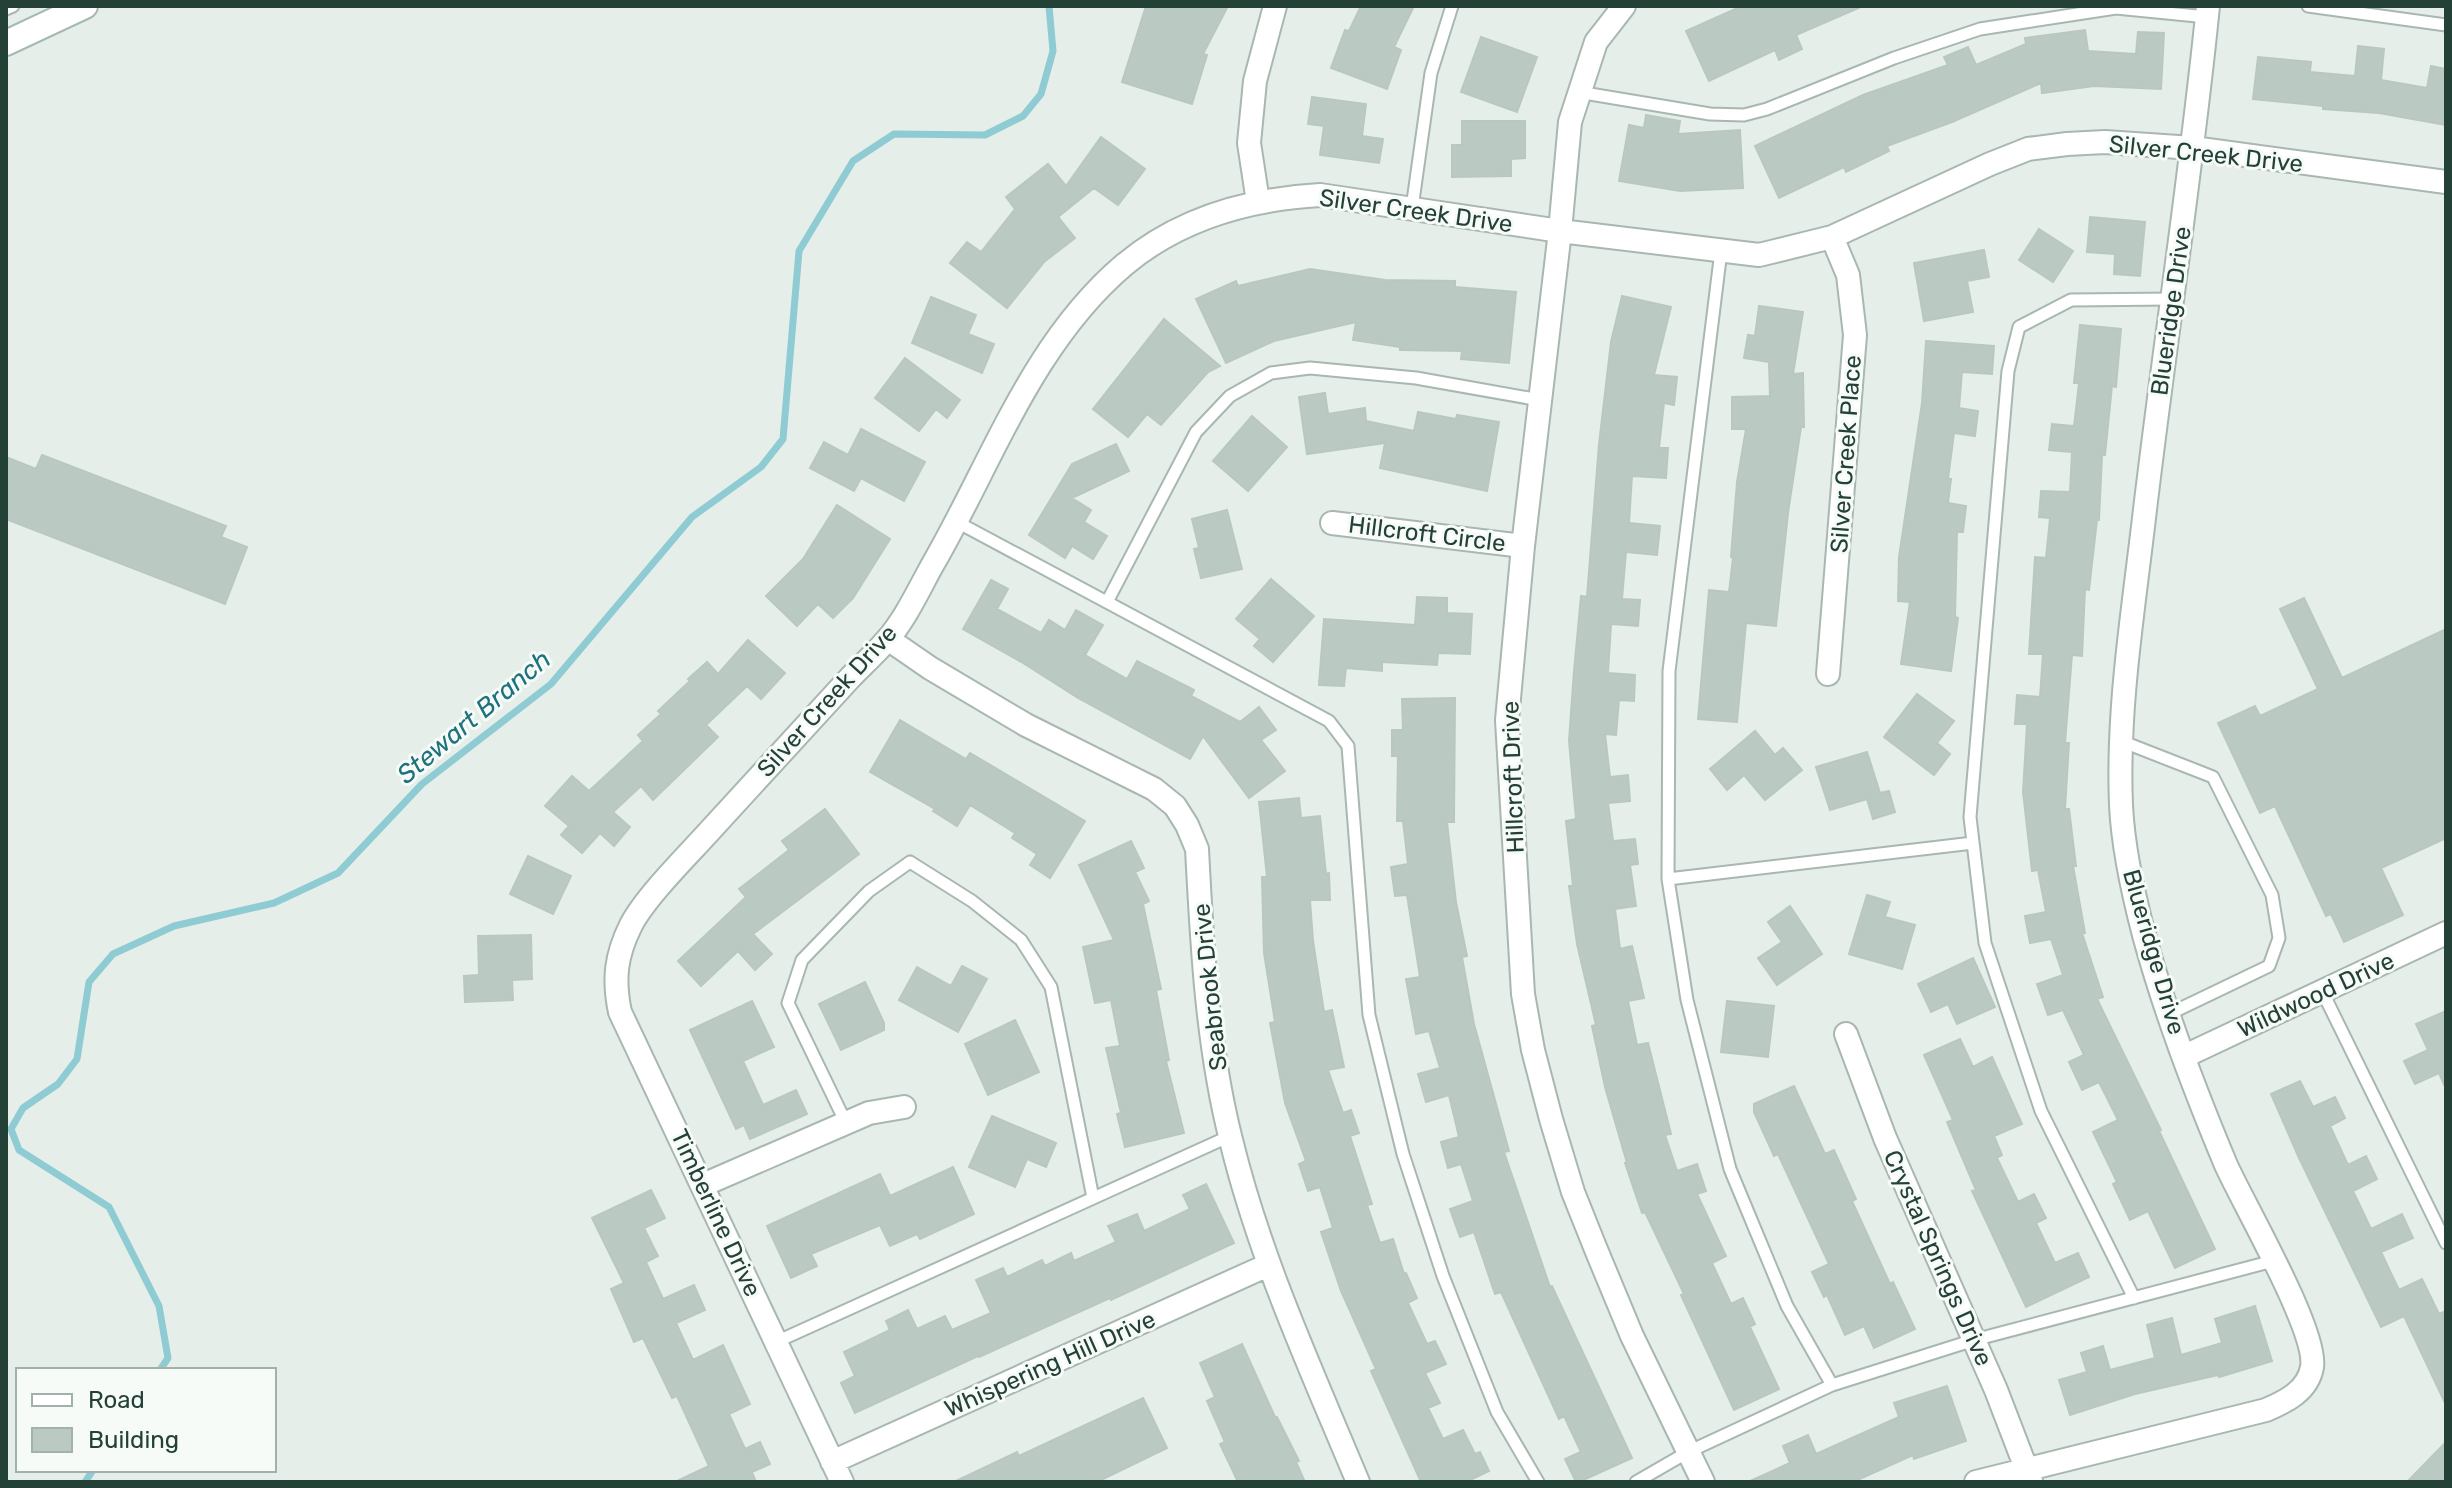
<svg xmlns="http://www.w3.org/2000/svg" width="2452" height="1488" font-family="Rubik,sans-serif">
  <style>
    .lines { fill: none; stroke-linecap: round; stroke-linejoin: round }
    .stream { stroke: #8fcbd2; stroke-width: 7 }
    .building { fill: #bbc9c3; stroke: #b8c8c1; stroke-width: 2 }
    .service-casing { stroke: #a8b7b1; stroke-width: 15 }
    .minor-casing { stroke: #a8b7b1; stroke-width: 26 }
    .secondary-casing { stroke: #a4bab1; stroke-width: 28 }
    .service { stroke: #fff; stroke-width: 11 }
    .minor { stroke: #fff; stroke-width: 22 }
    .secondary { stroke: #fff; stroke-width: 24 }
    .labels { text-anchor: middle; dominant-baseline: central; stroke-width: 6; stroke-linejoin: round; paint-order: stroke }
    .street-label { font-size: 24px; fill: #244138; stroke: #f6fbf8 }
    .water-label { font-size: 26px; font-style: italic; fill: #1e727d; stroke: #f6fbf8 }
  </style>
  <rect width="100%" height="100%" fill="#e6eeea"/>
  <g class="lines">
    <path class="stream" d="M160,1370L168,1358L159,1306L109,1207L19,1150L11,1129L23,1108L58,1084L77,1059L89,982L113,954L174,926L274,903L338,873L422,784L551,684L692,517L761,467L783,439L799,251L853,161L894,134L985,135L1023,116L1041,94L1053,51L1049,6
      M85,1482L93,1470"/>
  </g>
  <path class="building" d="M1146,6H1228L1203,54L1207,55L1192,104L1122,82Z
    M1361,6H1414L1394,47L1401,50L1387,89L1331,68L1345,30L1349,31Z
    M1742,6H1863L1796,35L1802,49L1779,60L1775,50L1709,81L1686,31Z
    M2085,30L2088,51L2136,54L2138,32L2164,33L2161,89L2094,86L2042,93L2041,83L1952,122L1887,146L1889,151L1846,172L1844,167L1779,198L1755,146L1863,95L1948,65L1944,57L1968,47L1976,65L2026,44L2025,38Z
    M1481,37L1537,57L1517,112L1461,92Z
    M2358,46L2384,49L2381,80L2427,88L2431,66L2446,69V125L2379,113L2323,109V106L2253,99L2258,57L2311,62L2310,72L2355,76Z
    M1312,97L1366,104L1362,136L1383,139L1379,163L1320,155L1324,126L1308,124Z
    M1646,115L1680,121L1678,134L1740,130L1743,188L1680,191L1619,181L1629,125L1644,128Z
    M1462,121H1525V158L1511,159V176L1452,177V145H1462Z
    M1101,137L1145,169L1118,205L1094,188L1058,217L1075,238L1044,262L1007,308L950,263L967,242L981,252L1015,209L1006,197L1048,164L1066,186Z
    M2090,217L2145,222L2140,276L2114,274L2115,254L2087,252Z
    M2039,229L2073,251L2053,282L2019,260Z
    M1984,250L1989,277L1967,281L1973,312L1924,321L1914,263Z
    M1310,269L1385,280L1455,281V287L1516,292L1509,363L1461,359L1462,351L1400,350V347L1353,340L1356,322L1274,341L1226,363L1196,299L1236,281L1238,286Z
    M1622,296L1671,307L1654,375L1677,377L1674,405L1664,403L1659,448H1668L1666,478L1632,476L1629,523L1660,526L1657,555L1626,552L1622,599L1640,600L1638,626L1611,624L1608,673L1635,675L1634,701L1619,700L1616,735L1605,734L1610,777L1628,775L1630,801L1608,803L1613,841L1635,839L1638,864L1630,865L1636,906L1615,909L1620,949L1632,946L1644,998L1628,1001L1637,1045L1648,1043L1671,1134L1665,1135L1677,1171L1697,1164L1706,1191L1697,1194L1726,1256L1712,1263L1731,1304L1743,1298L1755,1324L1750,1327L1779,1389L1734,1410L1681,1295L1684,1294L1645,1212L1642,1213L1625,1163H1627L1605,1087L1592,1026L1596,1025L1577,944L1569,886H1573L1566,821L1576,819L1569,741L1574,671L1581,596L1587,597L1599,444L1611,342Z
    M931,297L976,315L968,334L994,344L982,373L912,343Z
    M1759,306L1803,312L1793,374L1803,373L1804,427H1801L1788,513L1776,626L1746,623L1737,722L1698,719L1709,590L1729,592L1733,558L1731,557L1737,482L1746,429H1732V397L1770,396L1769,362L1744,358L1748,335L1755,336Z
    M1164,319L1220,366L1208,372L1161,425L1147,414L1128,437L1093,409Z
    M2080,325L2121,329L2116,387L2112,386L2105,455H2102L2099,520H2097L2089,590L2085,589L2082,656L2072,655L2065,743H2069L2065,809H2069L2076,866H2073L2085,933H2082L2103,997L2097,999L2161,1130L2159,1131L2215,1249L2175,1268L2148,1211L2130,1220L2113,1184L2117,1182L2093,1132L2118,1120L2099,1082L2082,1090L2069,1062L2084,1055L2063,1010L2048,1015L2037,984L2063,975L2051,939L2030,943L2025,916L2046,912L2038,870L2032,871L2023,792L2027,724H2015L2017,695L2040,697L2043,654H2029L2035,557L2046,558L2050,518L2039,517L2041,491L2070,492L2072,452L2049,450L2052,424L2074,426L2079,383H2074Z
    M1926,341L1994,346L1992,374L1962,372L1959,408L1978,411L1975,436L1954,433L1948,479H1951L1948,503L1966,506L1963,532H1957L1955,617L1958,618L1951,671L1901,664L1910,602L1898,601L1899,557L1922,403Z
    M905,358L960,400L947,418L936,409L919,431L875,398Z
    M1325,393L1328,414L1365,408L1366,421L1414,431L1418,412L1456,419L1457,415L1499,422L1487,491L1380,468L1385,443L1307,454L1299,397Z
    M1252,416L1287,447L1248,491L1213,461Z
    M861,429L925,462L904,501L861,478L854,491L810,468L824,442L848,455Z
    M1116,444L1129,471L1072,498L1091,510L1084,522L1107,536L1093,559L1072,546L1065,558L1029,535L1072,464Z
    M42,455L226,526L221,537L247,547L225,604L6,519V457L36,469Z
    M837,505L890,539L853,598L833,618L818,604L797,626L766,596L803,559Z
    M1227,510L1242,569L1201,578L1194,549L1199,548L1192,519Z
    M1271,579L1314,616L1273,662L1254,646L1260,639L1236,619Z
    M991,580L1008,589L997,609L1041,633L1049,620L1065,630L1076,610L1103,625L1085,655L1127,679L1137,661L1194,690L1191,696L1240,722L1259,707L1276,730L1261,740L1285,771L1249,798L1203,736L1190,759L1078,698L1023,663L963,629Z
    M1417,597L1447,598V613L1472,614L1470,654L1438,653L1437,665L1382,662V671L1346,668L1344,686L1319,685L1324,619L1415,625Z
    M2304,598L2342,678L2446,629V838L2381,868L2403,915L2344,942L2331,914L2326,916L2275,806L2260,813L2218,723L2255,706L2260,716L2318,689L2280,609Z
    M748,640L785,673L761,699L747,686L706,725L718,737L653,800L641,786L613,812L630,827L614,846L600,833L582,853L561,835L569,826L545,806L572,776L589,791L643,741L638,735L661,714L658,711L690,681L688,679L707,662L718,674Z
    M1917,694L1954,721L1937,743L1950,754L1934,775L1884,737Z
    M1455,698L1454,822H1447L1456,902L1467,956L1462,957L1474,1024L1509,1151L1504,1152L1550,1287L1552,1286L1632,1458L1579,1482H1576L1565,1459L1581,1452L1564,1416L1559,1419L1501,1292L1495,1294L1474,1232L1460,1237L1450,1209L1473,1201L1461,1164L1448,1168L1441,1142L1459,1137L1449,1095L1426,1102L1418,1074L1440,1068L1429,1031L1416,1034L1406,979L1420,977L1407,895L1395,896L1391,867L1408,864L1403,821H1397L1398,756H1392V730H1403L1402,699Z
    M900,720L966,759L970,753L1085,821L1050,878L1030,865L1037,854L1012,838L1015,833L970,805L957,826L933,811L935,809L870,772Z
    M1755,731L1775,755L1783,748L1802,770L1765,800L1744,775L1727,790L1710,769Z
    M1867,752L1880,793L1889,791L1895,812L1873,819L1867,799L1830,810L1816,767Z
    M1299,798L1301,818L1320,816L1326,874L1329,873L1330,900H1310L1313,941L1324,1012L1332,1010L1344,1067L1328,1070L1343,1113L1351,1110L1359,1133L1350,1136L1372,1204L1367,1205L1380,1243L1393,1239L1404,1274L1406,1273L1417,1298L1408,1303L1427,1344L1435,1341L1446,1364L1425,1373L1440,1403L1428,1408L1443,1439L1463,1430L1475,1454L1480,1452L1489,1471L1466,1482H1421L1371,1371L1376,1369L1341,1291L1321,1232L1333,1228L1320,1187L1308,1191L1299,1164L1306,1161L1285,1103L1270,1023L1275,1022L1264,953L1262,877H1267L1259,802Z
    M825,809L859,854L753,934L772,954L755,970L738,951L701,986L678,961L746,897L739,889L789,850L782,841Z
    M1131,841L1144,868L1135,872L1149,901L1143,904L1161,989L1156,990L1169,1060L1166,1061L1184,1133L1125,1147L1117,1114L1121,1113L1106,1048L1120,1046L1111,1000L1095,1003L1083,947L1114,940L1079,865Z
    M528,856L571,876L553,914L510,894Z
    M1867,895L1890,902L1885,917L1915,925L1902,969L1849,954Z
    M1790,906L1822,954L1777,985L1758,958L1782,942L1768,922Z
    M531,935L532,979L512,980L513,1000L465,1002L464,976L479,975L478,936Z
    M1973,958L1995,1007L1957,1024L1948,1004L1931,1012L1918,984Z
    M962,966L987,979L958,1032L899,1000L917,967L951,986Z
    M865,982L884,1023V1030L841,1050L819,1004Z
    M752,1001L774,1047L743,1061L763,1105L796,1090L807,1114L750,1139L744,1125L736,1129L690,1030Z
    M1727,1001L1774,1006L1768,1057L1721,1052Z
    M2446,1011V1089L2439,1073L2415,1084L2404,1061L2428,1050L2416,1024Z
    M1015,1020L1039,1072L988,1095L965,1044Z
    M1960,1039L1973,1067L1992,1057L2022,1124L1994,1136L2002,1155L1997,1158L2018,1202L2034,1194L2046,1218L2036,1223L2055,1263L2078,1253L2089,1277L2026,1307L1972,1191L1976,1190L1947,1122L1953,1120L1924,1055Z
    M2300,1081L2313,1107L2335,1097L2345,1118L2330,1126L2348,1165L2366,1156L2377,1179L2353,1191L2371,1229L2402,1214L2413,1238L2381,1252L2399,1290L2422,1279L2439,1314L2446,1311V1405L2404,1316L2381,1327L2299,1158L2271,1094Z
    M1794,1086L1825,1154L1834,1150L1856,1199L1852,1201L1890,1284L1893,1282L1915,1329L1874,1348L1864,1326L1845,1335L1827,1295L1824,1297L1812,1272L1829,1264L1778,1154L1774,1156L1754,1112V1104Z
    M992,1116L1056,1143L1046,1167L1027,1159L1015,1187L969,1167Z
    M953,1167L974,1214L920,1239L917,1234L890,1246L880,1225L811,1254L817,1266L791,1278L767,1226L880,1174L890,1196Z
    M1206,1184L1234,1243L1111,1300L1110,1298L979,1357L978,1356L855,1413L841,1383L855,1376L844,1352L890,1330L886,1321L908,1310L917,1329L945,1316L952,1330L991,1313L976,1280L1003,1268L1007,1277L1042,1260L1045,1266L1071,1253L1074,1261L1116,1242L1108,1226L1137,1214L1144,1231L1190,1209L1183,1195Z
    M651,1190L665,1218L644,1228L658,1256L646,1262L663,1299L694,1285L705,1310L676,1323L693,1360L723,1345L750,1404L729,1414L745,1449L760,1442L770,1464L752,1472L756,1482H675L709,1466L677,1396L672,1398L643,1338L634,1342L611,1289L624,1283L592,1218Z
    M2255,1306L2272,1361L2219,1377L2218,1375L2135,1394L2070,1415L2059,1380L2087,1372L2081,1353L2103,1346L2110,1370L2155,1358L2147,1325L2172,1318L2181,1355L2222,1343L2215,1319Z
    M1242,1344L1275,1417H1277L1299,1461L1296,1462L1305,1482H1238L1220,1444L1225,1442L1207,1401L1215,1397L1200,1363Z
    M1947,1386L1966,1441L1914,1459L1913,1455L1853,1482H1748L1790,1463L1783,1446L1808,1435L1816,1454L1899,1417L1894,1403Z
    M1143,1398L1167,1448L1097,1482H954L1017,1452L1019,1456Z
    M2446,1442V1482H2407Z"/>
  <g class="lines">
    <g class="service-casing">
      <path id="service" d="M2308,6L2446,25
        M6,9L13,6
        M1578,92L1710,114L1744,115L1767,109L1894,58L1980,29L2116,8L2207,17
        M1412,208L1431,73L1452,6
        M1721,251L1669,671L1668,879L1687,1000L1730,1169L1787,1306L1832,1385
        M957,522L1329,721L1348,746L1369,1015L1403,1154L1443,1276L1497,1412L1538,1482
        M1107,602L1196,432L1230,396L1271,373L1310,368L1416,378L1540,400
        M2121,741L2213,777L2272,895L2279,938L2269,966L2169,1014
        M1668,879L1973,843
        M2323,993L2446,1243
        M846,1123L788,1003L802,960L869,891L910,862L972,901L1021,940L1051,987L1093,1198
        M2134,1298L2041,1111L1985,943L1970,817L2008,371L2019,327L2071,300L2173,299
        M776,1342L1230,1136
        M1636,1482L1688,1452L1832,1385L1974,1340L2273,1261"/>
    </g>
    <g class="minor-casing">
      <path id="minor" d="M1624,6L1596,42L1570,122L1560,231L1523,546L1507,720L1523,994L1533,1050L1551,1119L1573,1192L1595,1247L1632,1336L1703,1482
        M1258,202L1249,143L1255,81L1275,6
        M1332,523L1523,546
        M888,639L930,668L1026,725L1154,789L1175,806L1187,825L1197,849C1202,946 1207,1045 1231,1140C1260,1259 1311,1369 1358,1482
        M1828,674L1855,335L1848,275L1832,237
        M1846,1034L1885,1138L1996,1390L2031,1481
        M2185,1056L2446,933
        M703,1185L869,1113L904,1107
        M832,1462L1268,1265
        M842,1482L620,1012C613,979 616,955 631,925C645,898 684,859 705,836C752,784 800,732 848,680C860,667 874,655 886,641C905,620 919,589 933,564C992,462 1032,343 1124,265C1180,218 1249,199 1320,195L1560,231L1759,255L1832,237L1990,164L2028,149L2067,144L2105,142L2193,148L2446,182
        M1976,1482L2266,1410C2285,1402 2308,1391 2312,1367C2318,1332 2244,1205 2226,1165C2195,1091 2165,1013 2144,935C2133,893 2123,849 2121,805C2117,709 2133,613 2144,518C2164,347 2191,177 2208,6"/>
    </g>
    <g class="secondary-casing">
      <path id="secondary" d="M6,43L85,6"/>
    </g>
    <use href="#service" class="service"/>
    <use href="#minor" class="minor"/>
    <use href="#secondary" class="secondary"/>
  </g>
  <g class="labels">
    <g class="street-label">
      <text transform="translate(2206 154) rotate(6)">Silver Creek Drive</text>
      <text transform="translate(1416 211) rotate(8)">Silver Creek Drive</text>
      <text transform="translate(2171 311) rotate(-82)">Blueridge Drive</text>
      <text transform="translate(1846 454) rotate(-86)">Silver Creek Place</text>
      <text transform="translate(1427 534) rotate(7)">Hillcroft Circle</text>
      <text transform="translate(827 701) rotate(-48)">Silver Creek Drive</text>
      <text transform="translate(1513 777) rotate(-92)">Hillcroft Drive</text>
      <text transform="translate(2154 952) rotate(74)">Blueridge Drive</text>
      <text transform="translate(1210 987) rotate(-96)">Seabrook Drive</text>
      <text transform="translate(2316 995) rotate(-25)">Wildwood Drive</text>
      <text transform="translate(716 1213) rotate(65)">Timberline Drive</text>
      <text transform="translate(1938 1258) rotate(66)">Crystal Springs Drive</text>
      <text transform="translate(1050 1364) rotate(-24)">Whispering Hill Drive</text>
    </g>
    <g class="water-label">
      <text transform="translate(474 717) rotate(-40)">Stewart Branch</text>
    </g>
  </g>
  <rect width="2452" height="1488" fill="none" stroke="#244138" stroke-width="16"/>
  <rect x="16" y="1368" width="260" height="104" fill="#f6fbf8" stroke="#a2b1ab" stroke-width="2"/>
  <rect x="32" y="1394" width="40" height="12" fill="#ffffff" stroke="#a2b1ab" stroke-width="2"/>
  <text x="88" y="1408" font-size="24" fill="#244138">Road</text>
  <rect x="32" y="1428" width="40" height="24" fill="#bbc9c3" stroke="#a2b1ab" stroke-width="2"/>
  <text x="88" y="1448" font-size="24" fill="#244138">Building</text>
</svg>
